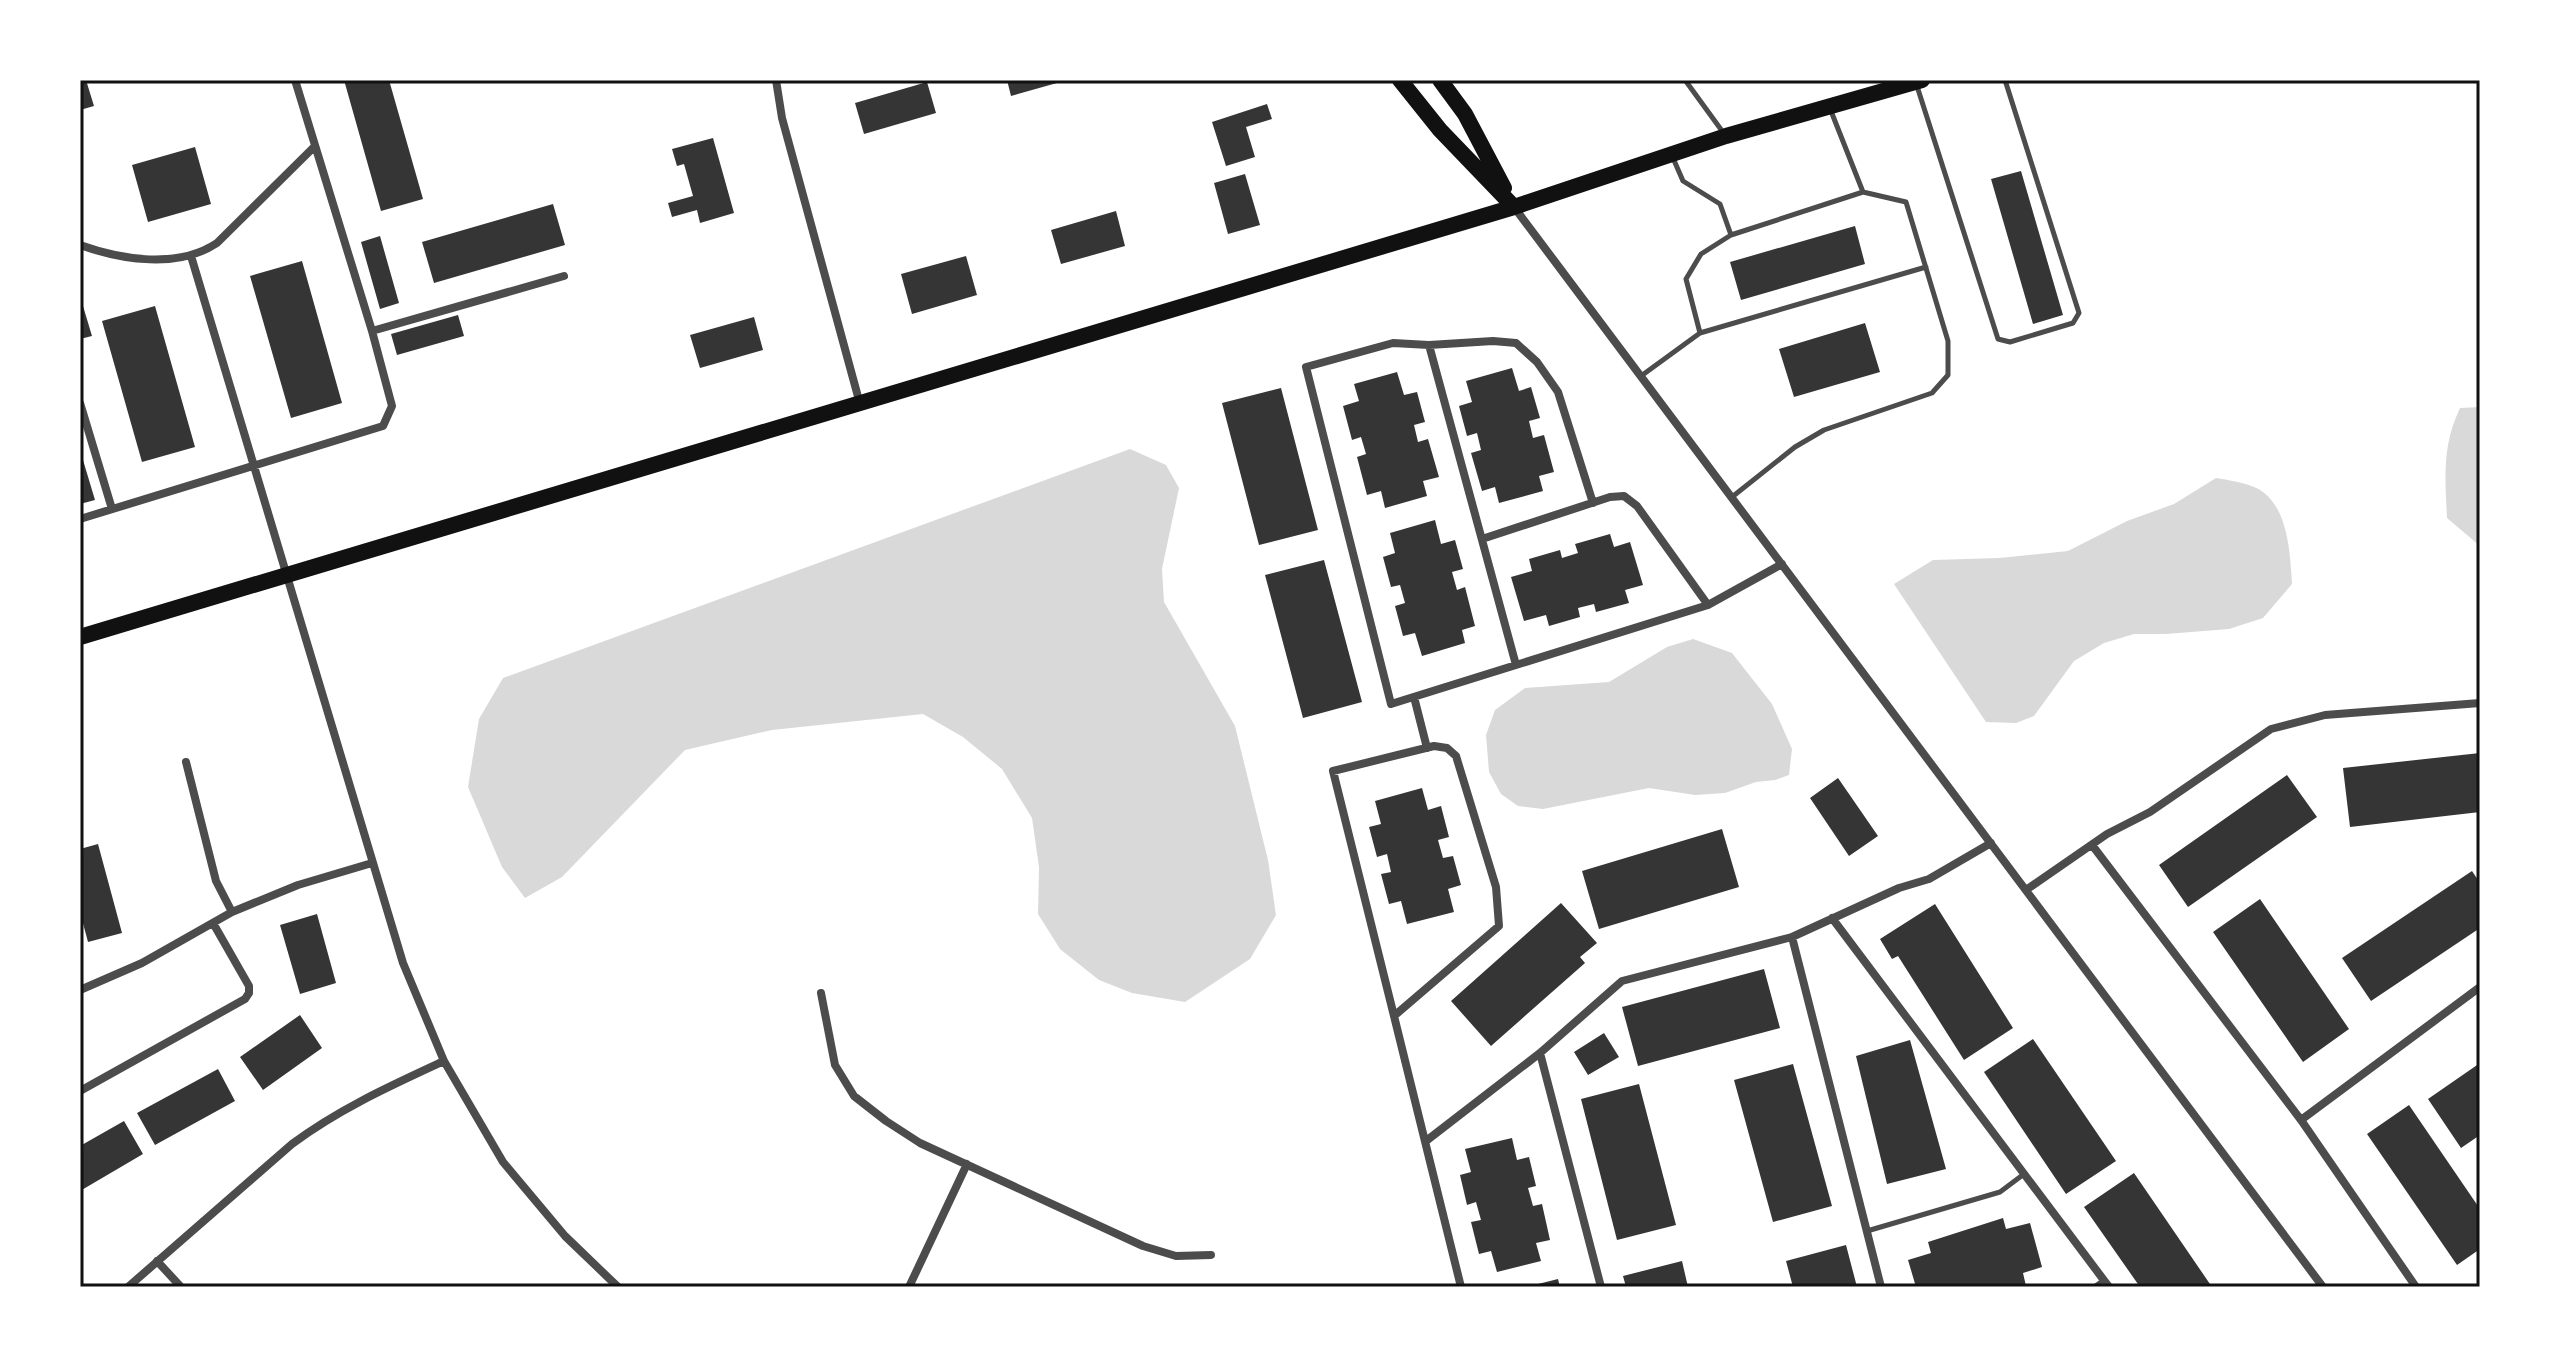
<svg xmlns="http://www.w3.org/2000/svg" width="2560" height="1367" font-family="'Alegreya Sans',sans-serif">
  <style>
    .water { fill: #d9d9d9 }
    .building { fill: #353535 }
    .lines { fill: none; stroke-linecap: round; stroke-linejoin: round }
    .service { stroke: #4c4c4c; stroke-width: 5 }
    .minor { stroke: #4c4c4c; stroke-width: 8 }
    .secondary { stroke: #111; stroke-width: 16 }
    .neatline { fill: none; stroke: #111; stroke-width: 3 }
  </style>
  <rect width="100%" height="100%" fill="#fff"/>
  <path class="water" d="M2480,407V546L2447,518C2445,477 2442,446 2460,408Z
    M1130,449L1166,465L1179,488L1162,569L1164,602L1235,726L1268,860L1276,915L1250,959L1185,1002L1132,993L1099,980L1060,949L1038,914L1039,867L1032,818L1002,769L963,737L923,714L772,730L685,750L562,877L525,898L502,867L468,787L479,719L503,678Z
    M2216,478C2228,480 2242,482 2254,487C2288,501 2290,552 2292,584L2263,618L2229,629L2166,634H2134L2104,643L2074,661L2034,716L2016,723L1986,722L1894,584L1933,560L1999,558L2068,551L2127,521L2174,504Z
    M1693,639L1732,653L1772,704L1792,749L1789,775L1775,780L1756,782L1725,793L1695,795L1649,788L1543,809L1518,806L1501,794L1489,772L1486,735L1495,710L1525,688L1609,682L1667,647Z"/>
  <path class="building" d="M80,80H86L94,106L80,110Z
    M344,80H389L423,199L381,211Z
    M1007,80H1064V81L1011,96Z
    M927,82L936,113L864,134L855,103Z
    M1267,104L1272,119L1246,127L1255,157L1226,166L1212,122Z
    M713,138L734,213L700,223L697,210L672,217L668,203L693,196L684,164L677,166L672,149Z
    M195,147L211,204L148,222L132,165Z
    M2021,171L2063,315L2033,324L1991,179Z
    M1245,174L1260,225L1228,234L1214,183Z
    M553,204L565,245L434,283L422,242Z
    M1116,211L1125,246L1061,264L1051,230Z
    M1855,226L1865,264L1741,300L1730,262Z
    M380,236L399,303L380,309L361,242Z
    M966,256L977,295L912,314L901,274Z
    M302,261L342,403L291,418L250,276Z
    M80,296L92,336L80,339Z
    M155,306L195,447L142,462L102,321Z
    M458,315L464,336L397,355L391,334Z
    M754,317L763,350L700,368L690,335Z
    M1865,323L1880,372L1794,397L1779,349Z
    M1512,368L1519,391L1531,387L1540,418L1529,421L1533,438L1544,435L1554,472L1539,476L1543,491L1499,503L1495,487L1482,491L1471,453L1481,450L1477,433L1467,436L1459,406L1472,402L1466,381Z
    M1397,372L1404,395L1417,392L1425,422L1414,425L1418,442L1428,439L1439,477L1423,481L1427,496L1385,508L1381,491L1367,495L1357,457L1366,454L1361,437L1352,440L1343,406L1359,401L1354,384Z
    M1281,388L1318,530L1259,545L1222,403Z
    M80,450L95,500L80,504Z
    M1435,520L1441,544L1455,540L1463,569L1452,572L1457,590L1465,587L1475,626L1462,630L1465,643L1422,656L1415,633L1403,636L1395,606L1405,603L1400,585L1391,587L1383,557L1395,553L1390,533Z
    M1610,534L1614,547L1630,542L1643,585L1625,590L1629,603L1596,612L1594,604L1578,608L1580,617L1549,626L1546,615L1524,621L1511,577L1532,571L1529,559L1560,550L1562,558L1578,553L1575,544Z
    M1324,560L1362,702L1303,718L1265,575Z
    M2480,753V812L2350,827L2343,768Z
    M2287,775L2317,817L2188,907L2159,865Z
    M1838,778L1878,836L1849,856L1810,798Z
    M1422,788L1428,810L1441,806L1449,837L1438,840L1443,858L1453,856L1461,885L1448,889L1454,912L1407,924L1401,901L1389,904L1381,874L1391,872L1387,854L1377,857L1369,827L1381,824L1375,801Z
    M1722,829L1739,887L1599,929L1582,871Z
    M98,844L122,933L88,942L80,912V849Z
    M2472,871L2480,883V928L2371,1001L2342,958Z
    M2260,899L2349,1029L2303,1062L2213,932Z
    M1561,903L1597,943L1580,957L1585,963L1491,1046L1451,1001Z
    M1935,904L2013,1028L1964,1060L1898,956L1892,959L1880,939Z
    M317,914L336,983L300,994L280,925Z
    M1764,969L1780,1028L1638,1066L1622,1007Z
    M300,1015L322,1048L263,1090L240,1057Z
    M1604,1033L1619,1057L1588,1075L1574,1052Z
    M2033,1039L2116,1161L2066,1194L1984,1072Z
    M1910,1040L1946,1169L1887,1184L1856,1056Z
    M2480,1063V1135L2461,1148L2428,1099Z
    M1793,1064L1832,1206L1773,1222L1734,1080Z
    M218,1069L235,1101L155,1145L137,1113Z
    M1639,1084L1676,1225L1617,1240L1581,1099Z
    M2409,1105L2480,1209V1249L2457,1265L2367,1134Z
    M124,1121L143,1154L80,1191V1146Z
    M1512,1138L1517,1160L1529,1157L1536,1186L1528,1188L1533,1206L1542,1204L1550,1240L1536,1243L1541,1261L1497,1272L1491,1251L1479,1254L1471,1222L1481,1220L1476,1202L1467,1205L1460,1175L1471,1172L1465,1149Z
    M2134,1173L2212,1287H2140L2084,1207Z
    M2003,1218L2006,1229L2030,1223L2042,1267L2023,1273L2026,1286L1916,1287L1908,1260L1931,1253L1928,1242Z
    M1846,1245L1857,1287H1793L1786,1261Z
    M1682,1261L1688,1287H1626L1623,1276Z
    M1558,1279L1560,1287H1530V1286Z"/>
  <g class="lines">
    <path class="service" d="M1685,80L1725,135
      M1916,83L1998,339L2010,342L2073,323L2079,313L2005,80
      M1831,111L1863,192
      M1731,235L1863,192L1906,202L1948,341V375L1932,393L1824,430L1795,447L1732,497
      M1700,333L1926,267
      M1641,376L1700,333L1686,279L1701,254L1731,235L1720,204L1683,181L1673,158
      M1867,1231L2000,1192L2024,1174
      M2094,1287L2104,1280"/>
    <path class="minor" d="M776,80L782,118L860,404
      M1514,207L2323,1287
      M80,245C122,260 178,269 217,243L315,146
      M191,256L403,963L444,1061L503,1162L565,1236L618,1287
      M372,331L564,276
      M1429,345L1516,665
      M80,403L112,509
      M1593,503L1558,392L1537,362L1516,343L1493,341L1429,345L1393,343L1306,367L1391,704L1708,605L1782,564
      M80,519L383,426L392,406L372,331L295,80
      M1482,539L1610,497L1624,496L1637,506L1708,605
      M1414,697L1427,748
      M1434,746L1447,748L1456,756L1496,887L1499,926L1394,1016L1333,771Z
      M186,762L216,881L232,912
      M2092,845L2301,1120L2416,1287
      M2026,890L2107,834L2150,812L2271,729L2325,715L2480,703
      M1832,918L2109,1287
      M1792,937L1881,1287
      M80,990L142,963L232,912L298,885L372,863
      M821,993L835,1065L854,1096L886,1121L920,1143L1143,1246L1176,1256L1211,1255
      M1394,1016L1461,1287
      M1540,1053L1601,1287
      M80,1091L245,999L249,993V986L213,923
      M2301,1120L2480,987
      M1426,1141L1540,1053L1622,981L1792,937L1899,888L1929,879L1991,843
      M157,1261L181,1287
      M128,1287L292,1144C339,1109 390,1086 444,1061
      M909,1287L967,1164"/>
    <path class="secondary" d="M1400,80L1440,130L1514,207
      M1440,80L1465,114L1504,188
      M80,637L1514,207L1726,136L1922,80"/>
  </g>
  <rect width="2560" height="1367" fill="none" stroke="#ffffff" stroke-width="164"/>
  <rect x="82" y="82" width="2396" height="1203" class="neatline"/>
</svg>
